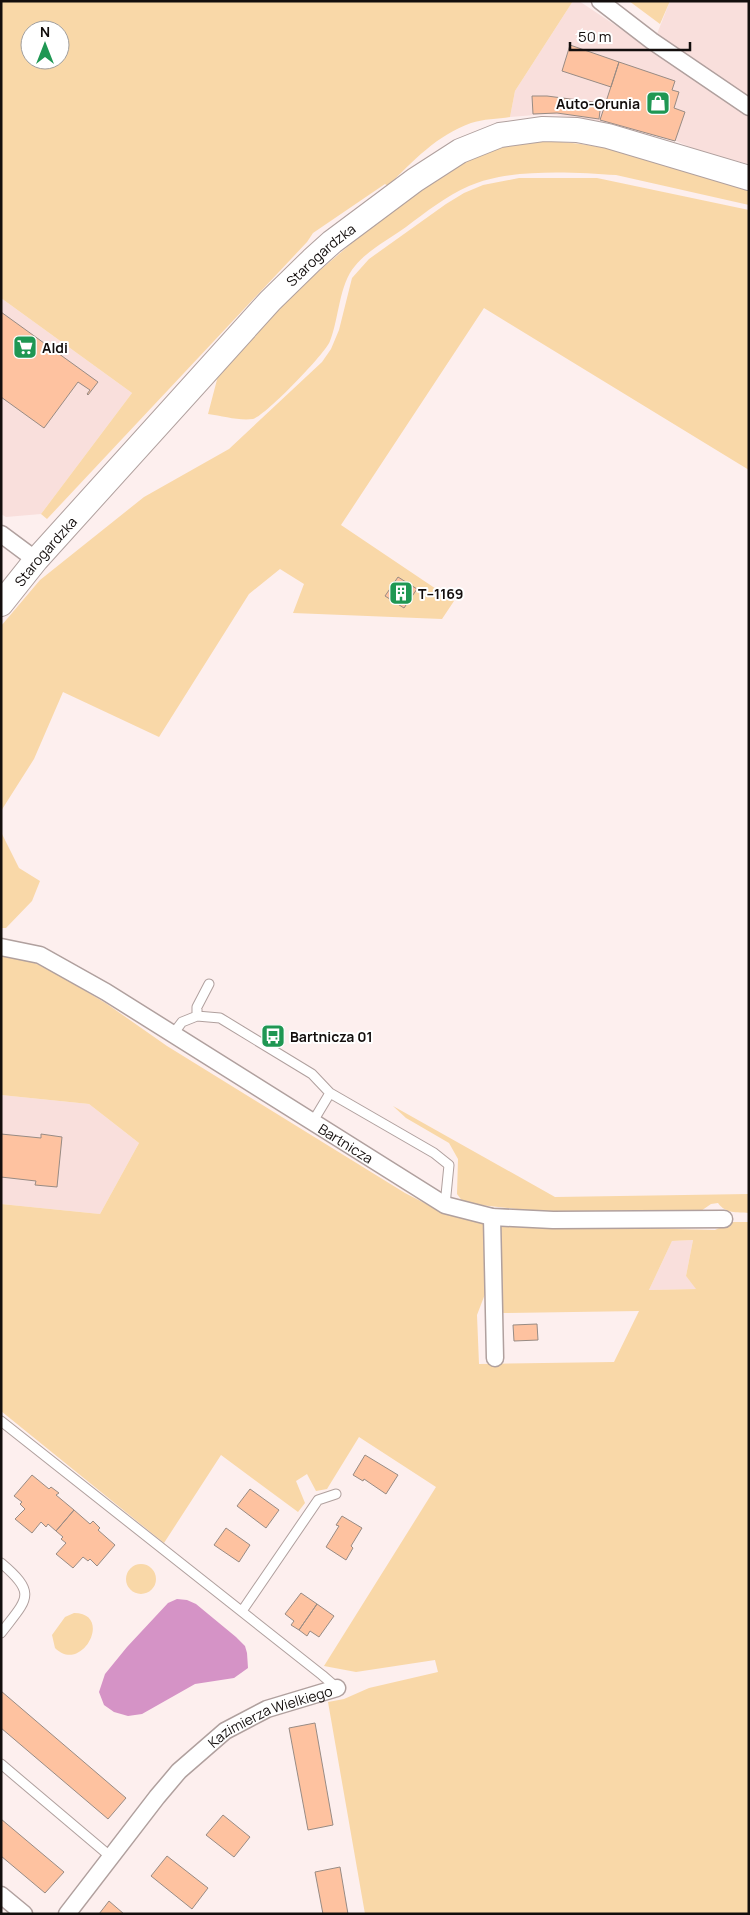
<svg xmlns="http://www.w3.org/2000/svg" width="750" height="1915" font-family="Manrope,sans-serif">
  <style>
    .built { fill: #f9dfdc }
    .green { fill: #f9d8a8; fill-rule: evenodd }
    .water { fill: #d593c6 }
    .building { fill: #fec2a0; stroke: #988b84 }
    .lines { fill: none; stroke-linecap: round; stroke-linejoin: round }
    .service-casing { stroke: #b0a09e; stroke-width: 11 }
    .minor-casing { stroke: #b0a09e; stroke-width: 19 }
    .secondary-casing { stroke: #b0a09e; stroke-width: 26 }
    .service { stroke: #fff; stroke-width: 9 }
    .minor { stroke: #fff; stroke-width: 16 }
    .secondary { stroke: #fff; stroke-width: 24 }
    .labels { text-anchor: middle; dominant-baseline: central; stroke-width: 4; stroke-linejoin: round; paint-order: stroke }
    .poi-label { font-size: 14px; font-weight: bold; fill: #130e0d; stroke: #fff; text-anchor: start }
    .street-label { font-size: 14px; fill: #130e0d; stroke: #fff }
  </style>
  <rect width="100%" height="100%" fill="#fdefee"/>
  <path class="built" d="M573,1H579L651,49L670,1H749V164L701,152L676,141L598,121L548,114L510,117L515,91Z
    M1,298L132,393L41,514L6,517L1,514Z
    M1,1095L89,1104L139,1143L100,1214L1,1204Z
    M693,1240L686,1276L697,1289L649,1290L672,1241Z"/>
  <path class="green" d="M1,1H573L515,91L510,117C498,119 483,119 471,123C437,135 413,161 388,186L385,184L313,233L307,242L47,519L41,514L132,393L1,298ZM30,30H60V60H30Z
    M629,1H670L660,24Z
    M541,141C612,142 681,168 749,187V205L616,175C573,172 509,168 469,186C446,196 426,212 406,227C389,239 368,250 355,266C339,284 339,319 330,341C326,353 264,417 253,419C239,421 223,416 208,414L219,372L285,300L386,214L430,181L467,161L492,150L515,144Z
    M519,178H597L749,210V470L484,308L341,525L454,601L442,619L293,613L304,584L280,569L249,594L159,737L63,692L34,759L1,811V626L40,580L144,497L229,449L322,362L331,349L339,330L352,278L369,259L446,204L464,193L483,185Z
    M1,832L19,868L40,881L32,901L6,928H1Z
    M1,956L28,960L54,972L107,1004L167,1046L405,1193L436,1209L478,1219L486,1223L490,1281L477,1315L479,1364L614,1362L639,1311L502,1313L500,1225L621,1223L633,1228L715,1230L732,1222H749V1914H365L328,1702L344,1699L369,1688L438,1672L435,1660L356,1672L324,1666L436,1487L359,1437L327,1489L316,1491L307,1474L296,1481L305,1503L298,1512L221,1455L164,1543L1,1411V1204L100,1214L139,1143L89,1104L1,1095ZM693,1240L686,1276L696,1289L649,1290L672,1241Z
    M393,1106L555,1197L749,1194V1213C736,1212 726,1214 718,1203L711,1204L698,1213L543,1214C517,1207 490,1208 463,1202L457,1194L458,1159L449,1143L406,1118Z
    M126 1579a15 15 0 1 1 30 0a15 15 0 1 1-30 0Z
    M74,1613C114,1613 82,1675 55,1648L52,1635L65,1617Z"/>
  <path class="water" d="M177,1599L187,1600L196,1604L236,1637L245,1646L247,1653L248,1668L234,1678L195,1684L142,1714L128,1716L114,1712L104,1705L99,1692L105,1674L127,1647L168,1603Z"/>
  <path class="building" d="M570,45L619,62L611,87L562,71Z
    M619,62L675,81L672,90L679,92L674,108L685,112L675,141L600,120Z
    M532,96H547L601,103L599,119L557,113L533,114Z
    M1,312L98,382L88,395L87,394L90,390L78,382L44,428L1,397Z
    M398,577L417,589L404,608L385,596Z
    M1,1134L41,1138V1134L62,1137L57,1187L35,1185L36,1181L1,1177Z
    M537,1324L538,1340L514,1341L513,1325Z
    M365,1455L398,1475L386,1494L364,1479L363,1481L353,1475Z
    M32,1475L49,1489L51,1487L59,1493L56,1495L74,1510L56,1531L48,1524L46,1527L41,1522L32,1533L15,1519L25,1509L20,1504L22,1502L14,1496Z
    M250,1489L279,1510L266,1528L237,1506Z
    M74,1510L90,1524L93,1521L100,1528L98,1530L115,1545L97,1566L90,1559L88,1561L83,1557L73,1568L56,1554L66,1543L61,1539L63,1537L56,1531Z
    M342,1516L362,1528L351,1546L353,1548L346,1560L326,1547L339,1526L336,1525Z
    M226,1528L250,1545L239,1562L214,1545Z
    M301,1593L317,1604L299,1630L291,1625L294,1621L285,1614Z
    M317,1604L334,1616L319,1637L310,1631L307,1636L299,1630Z
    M1,1691L126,1798L108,1819L1,1728Z
    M315,1723L333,1825L308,1830L289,1728Z
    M223,1815L250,1837L234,1857L206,1835Z
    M1,1819L64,1872L45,1893L1,1856Z
    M167,1856L208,1888L192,1909L151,1876Z
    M340,1867L348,1914H323L315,1872Z
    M109,1901L124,1914H99Z"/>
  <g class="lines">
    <g class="service-casing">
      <path id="service" d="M197,1016V1007L209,984
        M173,1034L182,1022L197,1016L220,1018L312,1074L330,1093L434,1153L449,1165L445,1205
        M312,1123L330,1093
        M1,1421L322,1675L337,1688
        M1,1563C38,1594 27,1599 1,1633
        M242,1611L318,1500L336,1494
        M1,1764L111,1857"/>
    </g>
    <g class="minor-casing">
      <g id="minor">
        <path d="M600,1L652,41L749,107"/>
        <path d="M1,534L36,560"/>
        <path id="s1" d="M1,947L40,955L106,992L445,1205L492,1217L553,1220L724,1219"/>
        <path d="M492,1217L495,1358"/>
        <path d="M1,1895L24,1914"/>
        <path id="s2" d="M67,1914L157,1797L179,1771L225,1731L267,1709L337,1688"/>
      </g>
    </g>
    <g class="secondary-casing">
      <g id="secondary">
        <path id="s3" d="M1,604L36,560L270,301L312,260L332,242L415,180L460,151L500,135L543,129L577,130L608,136L749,178"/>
      </g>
    </g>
    <use href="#service" class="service"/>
    <use href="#minor" class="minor"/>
    <use href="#secondary" class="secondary"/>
  </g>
  <defs>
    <g id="shop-square" transform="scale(1.25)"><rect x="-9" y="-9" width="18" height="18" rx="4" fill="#1f9753" stroke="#fff"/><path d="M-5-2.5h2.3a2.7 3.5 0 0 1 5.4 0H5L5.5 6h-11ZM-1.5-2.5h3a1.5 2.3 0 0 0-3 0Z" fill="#fff"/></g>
    <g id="supermarket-square" transform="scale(1.25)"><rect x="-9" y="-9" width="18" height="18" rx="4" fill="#1f9753" stroke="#fff"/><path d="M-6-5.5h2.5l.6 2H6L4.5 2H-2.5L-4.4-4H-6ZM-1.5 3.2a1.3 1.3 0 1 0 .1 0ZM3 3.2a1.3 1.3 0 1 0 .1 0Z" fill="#fff"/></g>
    <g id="building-square" transform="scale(1.25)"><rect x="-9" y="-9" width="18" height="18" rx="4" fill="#1f9753" stroke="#fff"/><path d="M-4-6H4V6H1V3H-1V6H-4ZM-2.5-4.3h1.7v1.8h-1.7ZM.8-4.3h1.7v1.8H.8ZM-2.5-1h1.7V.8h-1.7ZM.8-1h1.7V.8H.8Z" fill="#fff"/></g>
    <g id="bus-square" transform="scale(1.25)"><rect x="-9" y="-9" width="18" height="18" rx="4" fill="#1f9753" stroke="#fff"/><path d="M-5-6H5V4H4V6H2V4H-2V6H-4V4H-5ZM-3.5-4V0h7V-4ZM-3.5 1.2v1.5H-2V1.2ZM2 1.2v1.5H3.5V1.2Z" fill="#fff"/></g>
  </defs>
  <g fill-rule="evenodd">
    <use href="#shop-square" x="658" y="103"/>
    <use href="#supermarket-square" x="25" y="347"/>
    <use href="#building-square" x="401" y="593"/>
    <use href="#bus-square" x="273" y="1036"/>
  </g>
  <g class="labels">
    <g class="poi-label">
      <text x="640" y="103" text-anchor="end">Auto-Orunia</text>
      <text x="42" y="347">Aldi</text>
      <text x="418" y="593">T--1169</text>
      <text x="290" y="1036">Bartnicza 01</text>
    </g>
    <g class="street-label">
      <text stroke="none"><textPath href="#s3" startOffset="474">Starogardzka</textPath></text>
      <text stroke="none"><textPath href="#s3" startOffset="69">Starogardzka</textPath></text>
      <text stroke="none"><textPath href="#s1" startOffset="399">Bartnicza</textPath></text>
      <text stroke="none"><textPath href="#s2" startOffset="290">Kazimierza Wielkiego</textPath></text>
    </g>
  </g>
  <rect width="750" height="1915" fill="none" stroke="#130e0d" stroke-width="5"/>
  <g transform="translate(45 45)"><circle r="24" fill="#ffffff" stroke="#a19f9e"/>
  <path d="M0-4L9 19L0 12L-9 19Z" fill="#1f9753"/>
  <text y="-8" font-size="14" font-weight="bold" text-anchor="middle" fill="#130e0d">N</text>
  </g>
  <path d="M570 42v8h120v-8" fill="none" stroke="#130e0d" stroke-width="2.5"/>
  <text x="578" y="42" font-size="15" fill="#130e0d" stroke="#ffffff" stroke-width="4" paint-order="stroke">50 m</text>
</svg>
